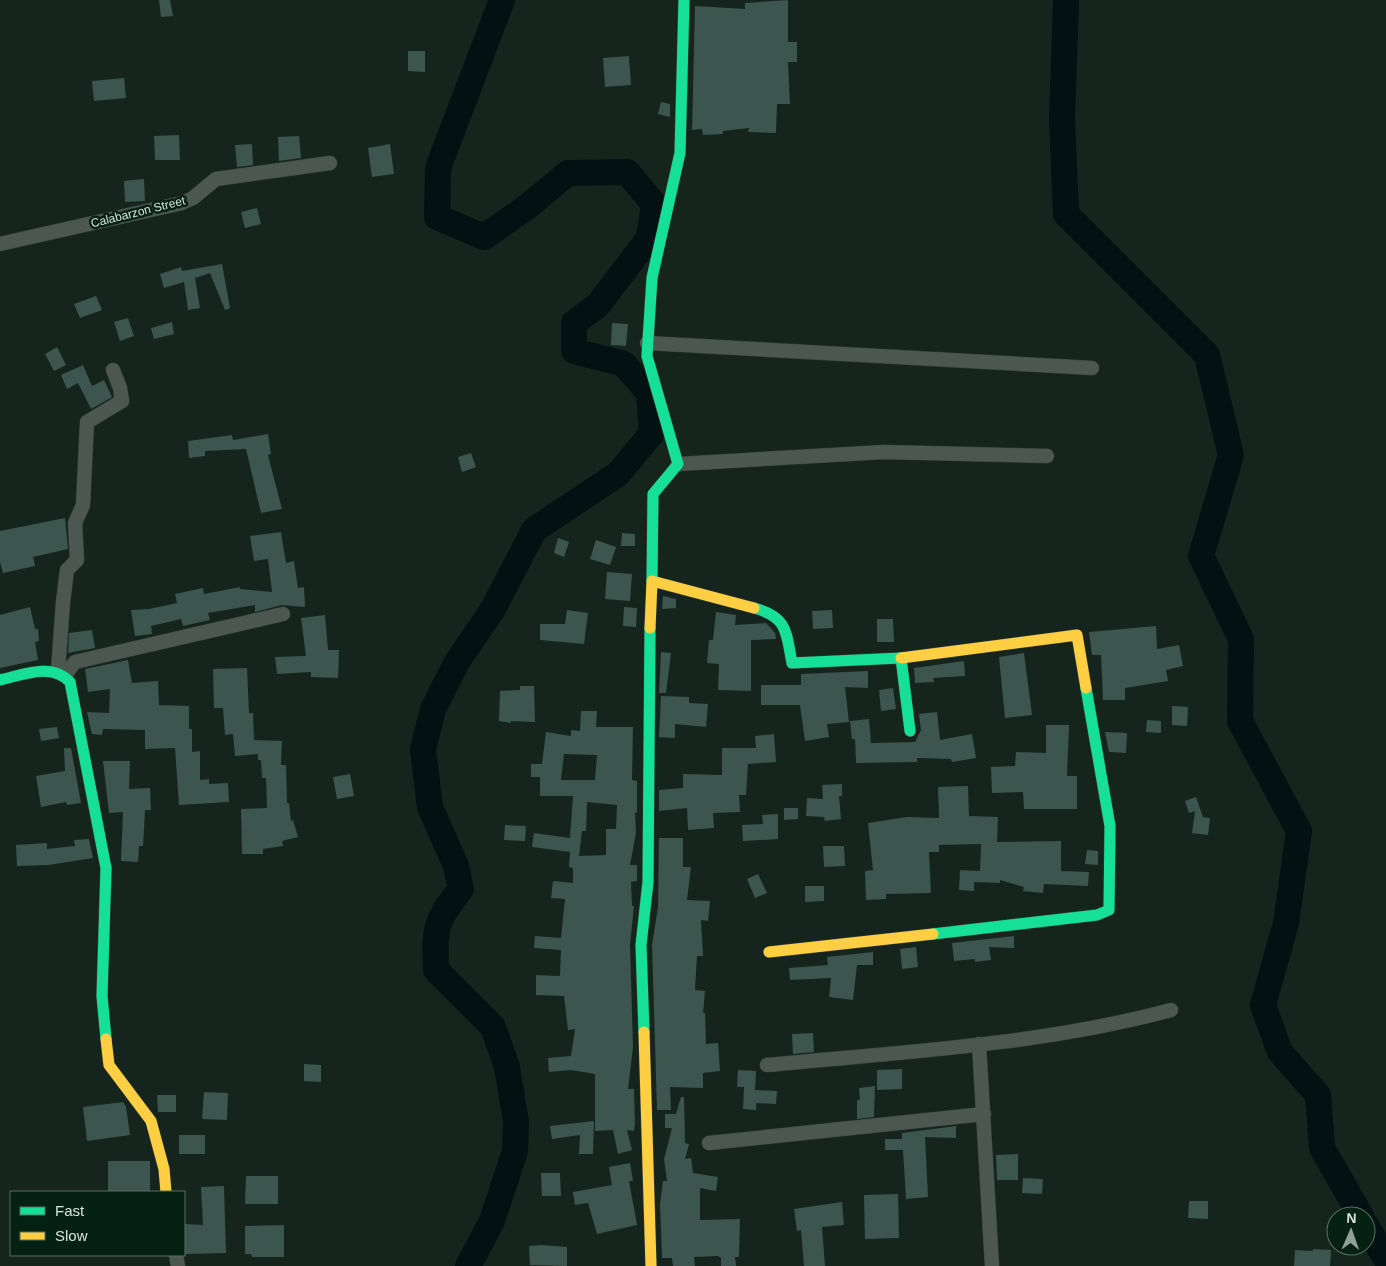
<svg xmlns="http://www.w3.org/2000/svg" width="1386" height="1266" font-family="Helvetica,sans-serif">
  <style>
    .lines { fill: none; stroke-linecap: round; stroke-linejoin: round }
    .river { stroke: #031112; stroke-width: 26 }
    .building { fill: #3c554f; fill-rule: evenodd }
    .street-casing { stroke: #354139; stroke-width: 15 }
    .fast-casing { stroke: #354139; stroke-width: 12 }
    .slow-casing { stroke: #354139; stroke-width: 12 }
    .street { stroke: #4b5750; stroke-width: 14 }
    .fast { stroke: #16e098; stroke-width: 11 }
    .slow { stroke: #ffcf43; stroke-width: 11 }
    .labels { text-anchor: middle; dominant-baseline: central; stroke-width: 5; stroke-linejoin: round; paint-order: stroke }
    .street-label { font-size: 12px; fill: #d4e4da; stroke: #052113 }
  </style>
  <rect width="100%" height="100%" fill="#15251d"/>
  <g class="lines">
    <path class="river" d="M1066,0L1062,119L1066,214L1207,355L1231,455L1201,556L1241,639L1240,721L1299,831L1286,923L1263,1005L1280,1052L1318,1095L1322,1148L1361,1216
      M1366,1225L1386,1259
      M468,1266L492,1221L515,1151L516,1122L507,1067L493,1027L436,970C434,930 435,921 461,889L456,866L430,807L423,749L433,709L457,662L493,609L534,530L618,474L652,433L649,393L624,364L574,351V323L598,305L649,238L654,204L627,172L568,173L527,207L484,237L437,217L438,168L502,0"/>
  </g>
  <path class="building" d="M159,0H170L173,16L161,17Z
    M788,0V42H797V62H788L790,104H777L776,133L748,132L749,128L723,131V134L703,135L702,129L692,130L695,6L745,9V3Z
    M408,51H425V72L408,71Z
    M629,56L631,85L605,87L603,58Z
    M124,78L126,98L94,101L92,81Z
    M661,102L670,104V117L658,114Z
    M179,135L180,160H155L154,136Z
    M299,136L301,158L279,161L278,137Z
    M252,144L253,165L237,167L235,145Z
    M390,144L394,174L372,177L368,148Z
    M144,179L145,201L125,202L124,181Z
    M257,208L261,224L245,228L241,212Z
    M222,264L230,308L225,310L210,273L195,278L200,308L188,310L184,282L164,288L160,274L181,267L182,271Z
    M96,296L102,310L80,318L74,304Z
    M128,318L134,336L120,341L114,322Z
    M172,322L174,334L154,339L151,328Z
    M612,323L628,324L626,346L611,345Z
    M57,347L66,365L54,371L45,354Z
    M83,365L92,386L104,380L112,397L91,409L78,383L67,389L61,375Z
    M268,434L271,454L268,455L282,509L261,513L246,449L205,451V456L189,458L188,441L232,435L233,440Z
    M471,453L476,467L462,472L458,457Z
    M65,518L68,549L33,557L35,566L3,573L0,562V531Z
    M281,532L286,563L294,561L298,588L304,587L305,607L282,605L255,612V605L208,613L210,620L183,626L181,619L151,626L152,634L135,636L131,610L149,609L177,603L175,594L203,588L204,594L240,587V589L272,592L268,559L254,561L250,536Z
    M622,533L635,534V546H621Z
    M558,538L569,542L564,557L554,553Z
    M596,540L616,547L610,565L590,559Z
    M607,572L632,574L630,601L605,599Z
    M663,596L676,599V608L662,609Z
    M30,607L35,629H38L39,641L35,642L38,660L0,668V615Z
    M624,607L637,608L636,627L623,626Z
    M567,610L588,613L584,644L540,640V624H565Z
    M832,610L833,628L813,629L812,611Z
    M716,612L736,615L735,625L766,623L775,633L776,639L751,640V691L718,690L719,664L707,663L709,640H713Z
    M325,615L328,650H339L338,678L311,677V672L277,674L275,657L306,656L301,618Z
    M877,619H893L894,642H877Z
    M1156,626L1157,649L1179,645L1183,666L1166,670L1168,681L1125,688V700H1103L1101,655H1092L1089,632Z
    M92,630L95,648L68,653L69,633Z
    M661,652L671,653L666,693H659Z
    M1024,653L1032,715L1005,718L999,657Z
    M128,660L132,683L158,681L159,705L189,706V729H192V752L200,751V780L209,779V784L228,783L229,802L179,805L175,748L145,749V730L103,729L102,735L92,734L87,712L109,713L110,689L88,692L85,669Z
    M964,661L965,676L933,678L934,682L915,683L914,668Z
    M247,668L249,713H253L254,740L282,741L281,765H286L287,803H289L291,821L293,820L298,837L282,841L283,846L263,849V854H242L241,809L267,808L266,778H262L261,760H258V754L235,756L233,734L225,735L223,708H214L213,669Z
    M868,671V688L845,687L849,722L827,724L829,737L805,741L800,705H761V685H801V674Z
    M520,686H534L535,722L511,721V723L499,721L500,691L520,690Z
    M893,688L896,709L881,711L879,690Z
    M661,696L689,697V703L708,704L706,727L675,724V738L659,737Z
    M1172,706L1188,707L1187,726L1172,725Z
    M581,711H597L596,727H633L632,780L637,781V812L635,813L636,833L630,865H637V881L631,882L632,906H634L630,945L633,1047L628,1089H634L635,1123L634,1131L627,1130L632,1150L618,1154L613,1130L595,1131V1074L571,1070L549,1072L548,1058L571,1056L575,1029L568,1030L564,996L536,995V975L560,976L561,950L534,948L535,936L561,938L565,899L551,898L553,881L573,883V868L569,867L570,852L532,847L534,833L570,838L573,796H540V777H531V764H542L546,732L571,736V730L580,731ZM564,754L597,755L595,780H561ZM587,802L617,805L616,829H606V855L579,856L582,831H586Z
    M937,712L940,740L972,734L976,758L952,762L951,759L917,758V762L856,763L855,739H852L850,721L869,719L871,743L915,742L921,730L919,714Z
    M1147,720L1161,721V733L1146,732Z
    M1046,725H1069L1067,776H1077V809H1024L1023,792L992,793L991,767L1015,766L1016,752L1046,753Z
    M57,727L59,738L41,741L39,729Z
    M1105,732L1127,733L1126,753L1109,752Z
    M774,734L776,762L748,764L746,795H739L740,812L713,813L714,828L688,830L687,808L659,811V790L683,788V774L722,775V748H756L755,736Z
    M64,748H71L81,803L67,805L66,802L41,807L36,776L65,771Z
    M103,761H130L129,789L150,788L151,810H145L143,846H139L138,862L121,861L123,812L109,813Z
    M350,774L354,796L337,799L333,777Z
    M842,784V796H839L841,819L825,821L824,817L806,816L807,798L823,799L822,785Z
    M968,786L969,816L998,817L997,842L1061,841V871L1089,872L1088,886L1044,884L1043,893L1023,891L1024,887L1000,880V883L974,882V891L959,890L960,870L980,871L981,844L939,845V852H929L931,893L886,894V899L866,900L865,871L873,870L868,823L907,817L939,818L938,787Z
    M1196,797L1203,817L1210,818L1208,835L1192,833L1195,811L1189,813L1185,801Z
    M784,808H798V819L784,820Z
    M778,814V839L743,841L742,825L763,824L762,815Z
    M505,825L526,826L525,841L504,840Z
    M659,838H683V867H691L687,900L710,901L708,921L701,920L703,956H697L695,990L705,991L703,1013H705L706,1044L718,1043L720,1071L703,1073V1088L670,1087L671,1110H657L652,945L658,907Z
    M89,839L93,858L48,865L17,866L16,845L47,843V849L75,846L74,840Z
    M823,846H844L845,866L824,867Z
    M1087,850L1098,851V865L1085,864Z
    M758,874L767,893L755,898L747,879Z
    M805,886H824V901L805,902Z
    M1014,936V948L989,947L991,960L975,962V959L954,961L952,943Z
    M916,947L918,967L902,969L900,949Z
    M873,952V965H857L853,1000L829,997L831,978L790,980L789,968L828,965L827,957Z
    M813,1033L814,1052L793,1054L792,1034Z
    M304,1064L321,1065V1082L304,1081Z
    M902,1069V1089L877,1090V1070Z
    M738,1070L756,1071L755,1090L777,1091L776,1104L756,1103V1110L743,1109L744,1087H737Z
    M875,1086L874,1117L857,1119V1100H860L859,1088Z
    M204,1092L228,1093L227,1120L202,1119Z
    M157,1095H176V1112H158Z
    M681,1097H684L685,1143L689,1144L685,1159L691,1158L693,1173L718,1177L716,1191L700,1188V1220L740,1219L739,1257H735L736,1266H721V1258L718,1256L694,1257L695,1266H673L672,1258H662L660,1204L663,1181H667L664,1159L672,1128H665V1114H676Z
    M123,1102L126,1107L130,1135L87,1141L83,1107Z
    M594,1121L593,1154H579L580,1135L552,1139L550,1126Z
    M956,1126V1138L925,1137L928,1197L906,1199L903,1150H885V1139H902V1133Z
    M179,1135H205V1154H179Z
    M1018,1154V1180H997L996,1155Z
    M108,1161H150V1192H108Z
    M630,1163L633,1181H629L637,1225L597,1234L588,1203L575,1205L573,1192L612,1185L609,1167Z
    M541,1173H560L561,1196H542Z
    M246,1176H278V1204H245Z
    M1023,1178L1043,1179L1042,1194L1022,1193Z
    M224,1186L226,1253L185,1254L184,1224L203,1225L201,1187Z
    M898,1194L899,1238L865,1239L864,1195Z
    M1189,1201H1208V1219L1188,1218Z
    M842,1202L844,1225L822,1227L825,1266H804L801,1230L797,1231L794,1209Z
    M284,1225V1257H252L251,1254H245V1226Z
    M541,1245L567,1247V1266L530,1265L529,1246Z
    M1313,1249L1331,1250L1330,1266H1294L1295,1250L1313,1251Z"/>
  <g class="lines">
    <g class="street-casing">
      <path id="street" d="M0,244L182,203L193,198L216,179L330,163
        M647,343L1092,368
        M678,464L884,452L1047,456
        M58,671L63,602L67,570L77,560L75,523L83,505L87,422L122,401L120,388L113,370
        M65,675L75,662L283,614
        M979,1044L992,1266
        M767,1065C901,1052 1041,1045 1171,1010
        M709,1143L984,1114
        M176,1255L178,1266"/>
    </g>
    <g class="fast-casing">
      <path id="fast" d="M652,581L653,494L678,464L647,356L652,278L680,153L684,0
        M754,608C788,617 786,632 792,663L901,658L910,731
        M0,680C23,675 51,662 70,682L106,868L102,996L106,1039
        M933,934L1097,915L1109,910L1110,826L1086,688
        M644,1032L641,945L648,882L650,628"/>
    </g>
    <g class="slow-casing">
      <path id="slow" d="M650,628L652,581L754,608
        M901,658L1077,635L1086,688
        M769,952L933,934
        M644,1032L651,1266
        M106,1039L109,1065L151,1121L164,1169L166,1192"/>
    </g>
    <use href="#street" class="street"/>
    <use href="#fast" class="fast"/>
    <use href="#slow" class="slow"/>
  </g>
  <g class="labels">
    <g class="street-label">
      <text transform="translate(138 212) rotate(-14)">Calabarzon Street</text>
    </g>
  </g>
  <rect x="10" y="1191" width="175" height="65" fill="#052113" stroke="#586f63"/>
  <rect x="20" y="1207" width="25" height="8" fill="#16e098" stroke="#586f63"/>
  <text x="55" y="1216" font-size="15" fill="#d4e4da">Fast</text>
  <rect x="20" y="1232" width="25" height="8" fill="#ffcf43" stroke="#586f63"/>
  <text x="55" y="1241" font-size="15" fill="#d4e4da">Slow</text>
  <g transform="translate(1351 1231) rotate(2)"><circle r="24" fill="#052113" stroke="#586f63"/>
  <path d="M0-4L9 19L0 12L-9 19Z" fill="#91a198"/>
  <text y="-8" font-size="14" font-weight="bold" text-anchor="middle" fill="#d4e4da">N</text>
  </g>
</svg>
